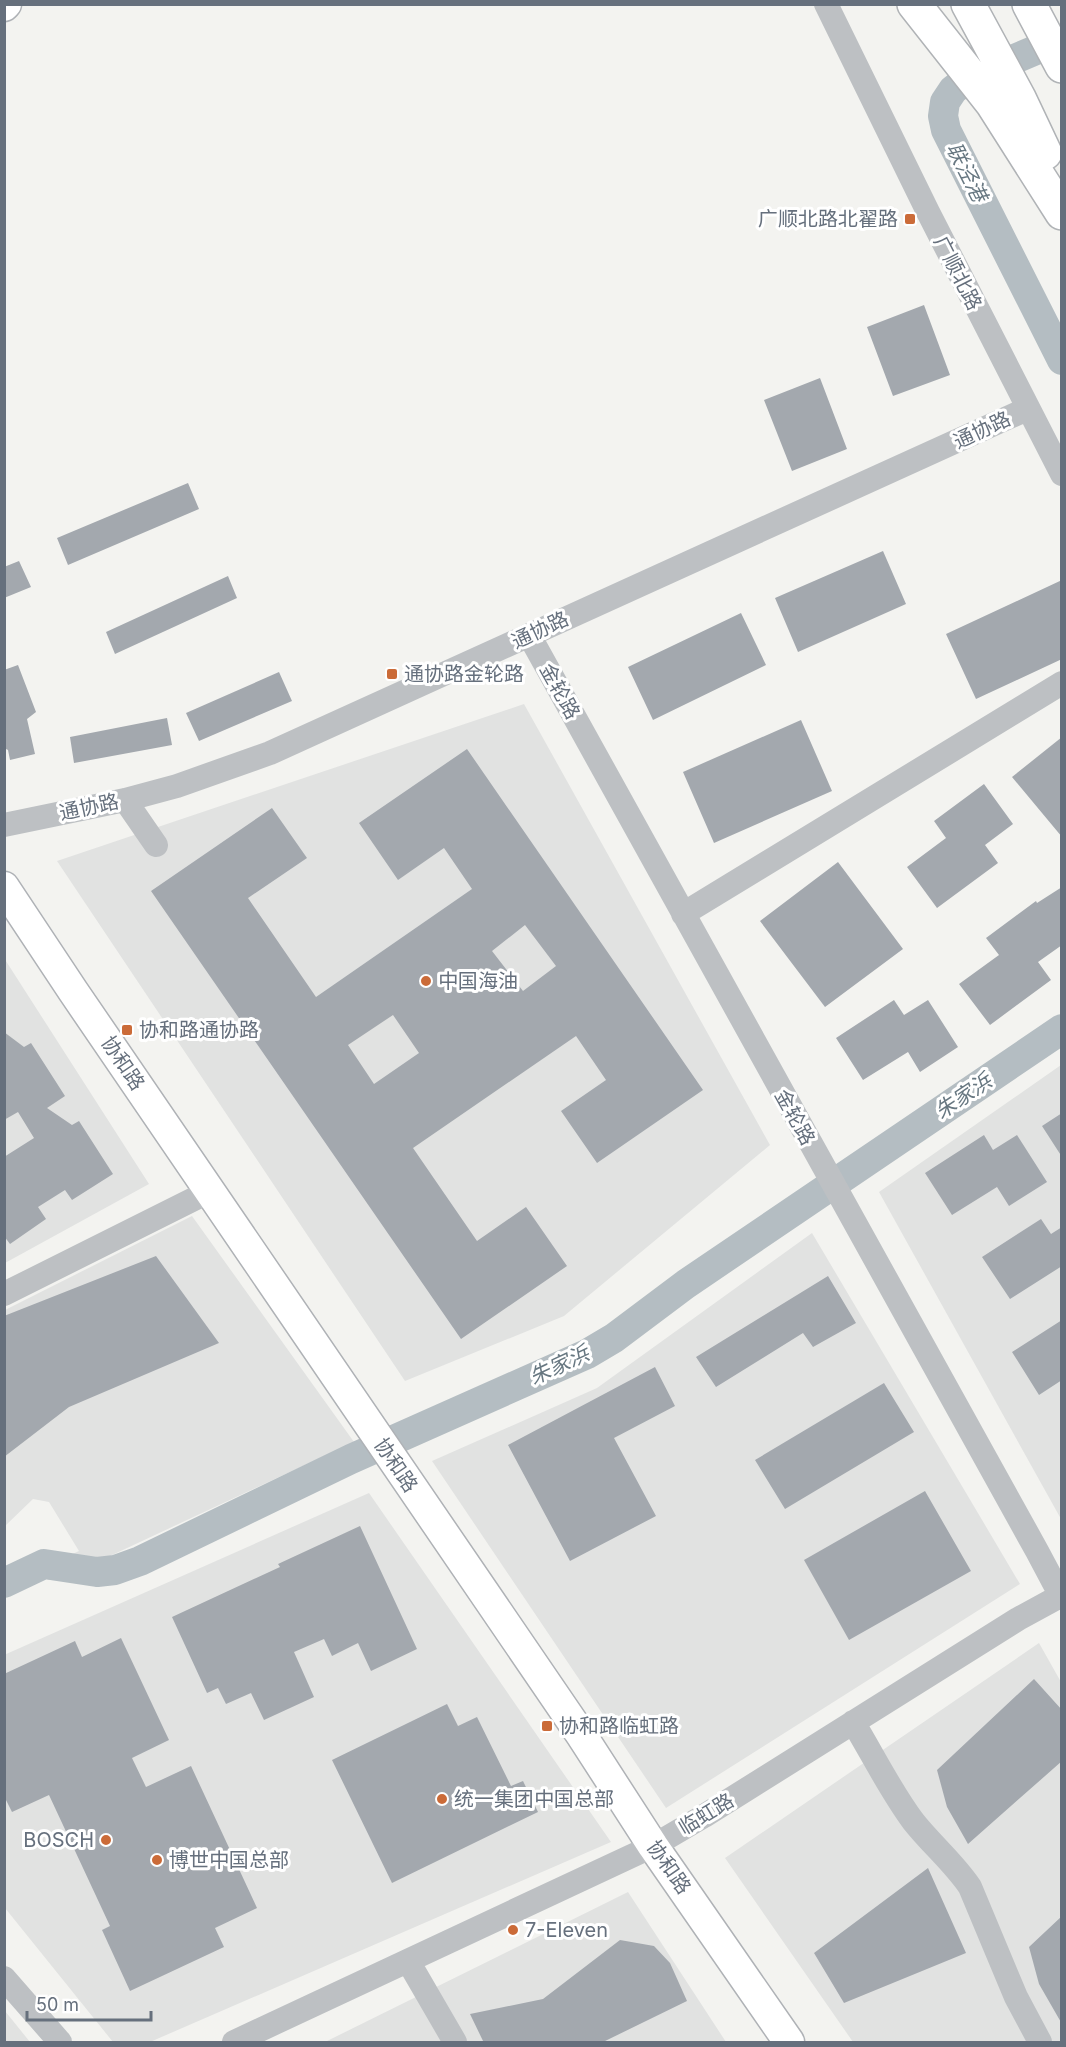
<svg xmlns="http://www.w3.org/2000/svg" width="1066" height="2047" font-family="Inter,'Noto Sans SC',sans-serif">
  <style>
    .built { fill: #e1e2e1 }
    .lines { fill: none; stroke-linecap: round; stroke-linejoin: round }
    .river { stroke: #b4bdc2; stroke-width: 30 }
    .building { fill: #a3a8ae; fill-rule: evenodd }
    .major-casing { stroke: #afb2b6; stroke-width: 33 }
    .highway-casing { stroke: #b0b3b6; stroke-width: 36 }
    .minor { stroke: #bdc0c3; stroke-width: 24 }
    .major { stroke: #fff; stroke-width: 30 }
    .highway { stroke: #fff; stroke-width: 33 }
    .poi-dot { fill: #cb6b38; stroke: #fff; stroke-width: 2 }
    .labels { text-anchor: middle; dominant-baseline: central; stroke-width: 6; stroke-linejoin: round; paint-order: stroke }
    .poi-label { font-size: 20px; fill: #66707d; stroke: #fff; text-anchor: start }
    .street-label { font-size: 20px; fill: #66707d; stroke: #fff }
    .water-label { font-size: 21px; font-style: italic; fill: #677781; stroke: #fff }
  </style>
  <rect width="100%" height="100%" fill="#f3f3f0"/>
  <path class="built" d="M524,704L770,1145L564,1316L405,1381L57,861Z
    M4,958L149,1184L5,1263H4Z
    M1061,1065V1519L879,1192Z
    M192,1216L354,1442L110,1556L48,1580L43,1568L79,1551L49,1502L33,1499L5,1526V1310Z
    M812,1233L1020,1584L666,1808L432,1461L597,1388Z
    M369,1493L611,1842L150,2042H113L5,1908L4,1655Z
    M1039,1643L1061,1682V2042H853L725,1858Z
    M628,1892L726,2042H325Z
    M5,2011L30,2042H5Z"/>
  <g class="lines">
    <path class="river" d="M1062,39L967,79L953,90L945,102L943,116L946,130L1062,360
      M4,1583L44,1564L97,1572L115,1570L140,1561L351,1459L587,1354L614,1338L686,1284L1062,1029"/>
  </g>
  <path class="building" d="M924,305L950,375L893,396L867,327Z
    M820,378L847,449L792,471L764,400Z
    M188,483L199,509L68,565L57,538Z
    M883,551L906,604L798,652L775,598Z
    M19,561L31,587L4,598V567Z
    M228,576L237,598L115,654L106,632Z
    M1062,580V659L976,699L946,634Z
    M741,613L766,665L653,720L628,667Z
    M18,665L36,712L27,719L35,754L10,760L8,750L4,748V670Z
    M279,672L292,701L199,741L186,713Z
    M167,718L172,745L74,763L70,737Z
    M801,720L832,791L714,843L683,772Z
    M1062,737V837L1012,777Z
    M467,749L703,1090L597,1163L561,1111L606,1080L576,1036L413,1148L477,1241L526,1207L567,1266L461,1339L151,891L272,808L307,858L248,898L316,997L472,889L444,848L398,880L359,823ZM525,925L556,966L523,991L492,951ZM393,1015L419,1053L374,1084L348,1045Z
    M984,784L1013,824L985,845L998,863L937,908L907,867L946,838L934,821Z
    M838,862L903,949L825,1007L760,921Z
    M1062,887V945L1038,962L1051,980L990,1025L959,984L999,955L986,938L1036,901L1037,903Z
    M894,1000L904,1015L928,1000L958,1047L920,1072L908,1052L863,1080L836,1038Z
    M4,1032L24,1047L31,1043L65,1096L47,1108L72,1125L79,1121L113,1174L72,1200L65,1190L38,1207L46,1219L10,1244L4,1236V1157L34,1138L18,1112L4,1120Z
    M1062,1113V1157L1042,1126Z
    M984,1135L993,1150L1017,1135L1047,1182L1009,1206L997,1187L952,1215L925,1173Z
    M1041,1219L1051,1234L1062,1227V1266L1010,1299L982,1257Z
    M156,1256L219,1343L69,1407L4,1457V1316Z
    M828,1276L856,1323L813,1347L803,1333L716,1387L696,1357Z
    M1062,1320V1380L1039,1395L1012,1352Z
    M655,1367L675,1406L614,1438L656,1516L570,1561L508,1445Z
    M884,1383L914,1432L785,1509L755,1460Z
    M925,1491L971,1571L849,1640L804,1560Z
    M360,1526L417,1649L371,1671L358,1643L332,1656L324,1639L294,1652L314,1697L264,1720L251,1693L226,1704L218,1688L207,1693L172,1617L280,1567L278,1564Z
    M121,1638L169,1740L132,1758L146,1787L191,1766L257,1908L215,1928L224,1947L130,1991L102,1930L110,1926L49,1795L12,1812L4,1796V1674L75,1641L82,1657Z
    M1034,1679L1062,1710V1761L968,1844L947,1807L937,1770Z
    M447,1704L458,1726L477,1717L511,1786L523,1781L538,1812L392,1883L332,1760Z
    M928,1868L966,1953L844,2003L814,1953Z
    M1062,1916V2024L1039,1984L1029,1947Z
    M620,1940L654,1946L670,1963L687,2001L601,2043H484L470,2014L543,1999Z"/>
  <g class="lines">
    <g class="major-casing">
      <path id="major" d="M4,6L6,4
        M4,887L73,991L582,1736L653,1846L789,2042"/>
    </g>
    <g class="highway-casing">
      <path id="highway" d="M914,4L992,103L1062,213
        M968,4L1019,98L1045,153
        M1029,4L1062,66"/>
    </g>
    <path class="minor" d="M826,4L928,212L1062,474
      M529,635L1037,1551L1062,1598
      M125,800L156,845
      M4,825L125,800L177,786L270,753L1027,409
      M683,914L1062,683
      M4,1294L210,1191
      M853,1722C873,1755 890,1790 913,1821C931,1844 954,1863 970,1887L1016,1997L1040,2042
      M408,1961L455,2042
      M4,1978L60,2042
      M234,2042L653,1846L704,1816L1018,1619L1062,1595"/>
    <use href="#major" class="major"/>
    <use href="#highway" class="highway"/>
  </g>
  <g class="poi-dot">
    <rect x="904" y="213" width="12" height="12" rx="3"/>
    <rect x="386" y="668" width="12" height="12" rx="3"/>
    <circle cx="426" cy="981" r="6"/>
    <rect x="121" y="1024" width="12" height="12" rx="3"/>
    <rect x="541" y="1720" width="12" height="12" rx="3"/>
    <circle cx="442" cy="1799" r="6"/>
    <circle cx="106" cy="1840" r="6"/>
    <circle cx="157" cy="1860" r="6"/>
    <circle cx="513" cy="1930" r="6"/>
  </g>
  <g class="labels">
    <g class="poi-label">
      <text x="898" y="219" text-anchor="end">广顺北路北翟路</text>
      <text x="404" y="674">通协路金轮路</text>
      <text x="438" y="981">中国海油</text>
      <text x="139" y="1030">协和路通协路</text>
      <text x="559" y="1726">协和路临虹路</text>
      <text x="454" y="1799">统一集团中国总部</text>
      <text x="94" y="1840" text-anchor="end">BOSCH</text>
      <text x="169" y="1860">博世中国总部</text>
      <text x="525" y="1930">7-Eleven</text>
    </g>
    <g class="street-label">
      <text transform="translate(958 273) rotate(63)">广顺北路</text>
      <text transform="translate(982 430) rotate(-25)">通协路</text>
      <text transform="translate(540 630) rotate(-25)">通协路</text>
      <text transform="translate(560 691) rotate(61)">金轮路</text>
      <text transform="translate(89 807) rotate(-12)">通协路</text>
      <text transform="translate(123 1063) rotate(56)">协和路</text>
      <text transform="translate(795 1117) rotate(61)">金轮路</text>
      <text transform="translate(396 1465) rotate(56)">协和路</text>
      <text transform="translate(706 1814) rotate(-31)">临虹路</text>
      <text transform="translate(669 1867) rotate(55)">协和路</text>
    </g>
    <g class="water-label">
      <text transform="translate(967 172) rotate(63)">联泾港</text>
      <text transform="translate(963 1096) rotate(-34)">朱家浜</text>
      <text transform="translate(559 1365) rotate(-25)">朱家浜</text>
    </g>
  </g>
  <rect width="1066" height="2047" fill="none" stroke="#66707d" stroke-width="12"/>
  <path d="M27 2011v9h124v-9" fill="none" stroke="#66707d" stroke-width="3"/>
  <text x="36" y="2011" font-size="18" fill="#66707d" stroke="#ffffff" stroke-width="4.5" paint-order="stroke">50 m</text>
</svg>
